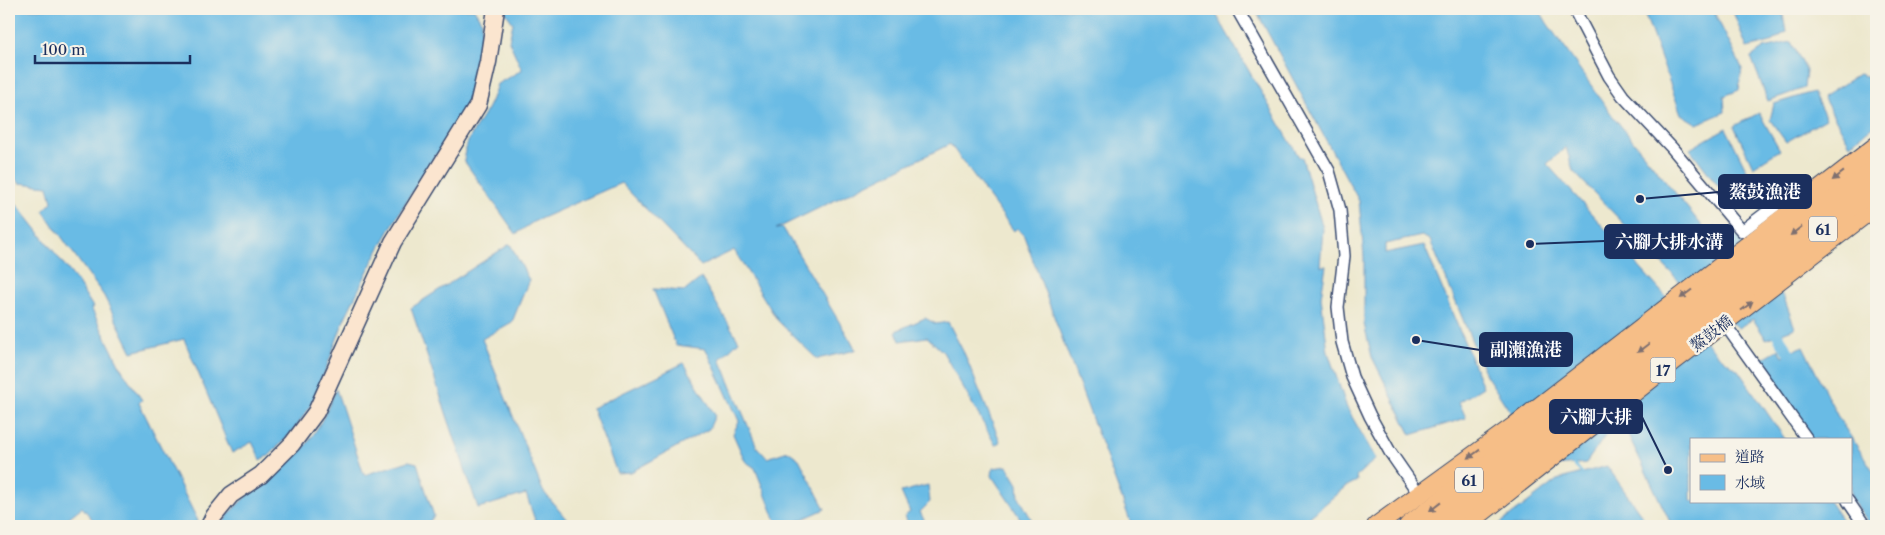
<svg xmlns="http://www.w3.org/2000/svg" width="1885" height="535" font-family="'Libre Caslon Text','Noto Serif TC',serif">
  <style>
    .water { fill: #69bbe5; stroke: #4275a2 }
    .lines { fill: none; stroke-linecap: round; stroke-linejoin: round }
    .stream { stroke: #69bbe5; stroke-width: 3 }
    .canal { stroke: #69bbe5; stroke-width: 11 }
    .street-casing { stroke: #3a4b6f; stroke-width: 14 }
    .secondary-casing { stroke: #3a4b6f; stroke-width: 19 }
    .primary-casing { stroke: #3a4b6f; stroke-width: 20 }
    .highway-casing { stroke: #3a4b6f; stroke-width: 22 }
    .street { stroke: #fff; stroke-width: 11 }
    .secondary { stroke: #fbe5cf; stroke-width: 16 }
    .primary { stroke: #f6be87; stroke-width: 18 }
    .highway { stroke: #f6be87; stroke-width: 20 }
    .oneway { fill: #7e6f70 }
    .labels { text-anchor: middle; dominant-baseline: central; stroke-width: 5; stroke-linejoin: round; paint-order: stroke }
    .shield { fill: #f7f3e8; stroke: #5d6a87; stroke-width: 1 }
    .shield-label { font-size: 15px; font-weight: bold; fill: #1b2f5e }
    .street-label { font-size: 16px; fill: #1b2f5e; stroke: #f7f3e8 }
    .leader { fill: none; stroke: #1b2f5e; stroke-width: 2 }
    .callout-dot { fill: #1b2f5e; stroke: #f7f3e8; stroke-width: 2 }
    .callout { fill: #1b2f5e; stroke: #1b2f5e; stroke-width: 2 }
    .callout-label { font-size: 18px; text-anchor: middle; font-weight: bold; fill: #fff }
  </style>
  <rect width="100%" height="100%" fill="#f7f3e8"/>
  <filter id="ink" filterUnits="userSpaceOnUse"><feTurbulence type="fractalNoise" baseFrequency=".02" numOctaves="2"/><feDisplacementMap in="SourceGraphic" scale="10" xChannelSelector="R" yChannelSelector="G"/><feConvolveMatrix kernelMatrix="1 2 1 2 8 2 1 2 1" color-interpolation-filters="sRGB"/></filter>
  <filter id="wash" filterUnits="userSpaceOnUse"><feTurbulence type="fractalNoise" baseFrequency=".0096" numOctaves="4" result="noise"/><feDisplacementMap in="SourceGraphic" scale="20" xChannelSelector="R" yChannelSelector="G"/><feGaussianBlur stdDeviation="1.12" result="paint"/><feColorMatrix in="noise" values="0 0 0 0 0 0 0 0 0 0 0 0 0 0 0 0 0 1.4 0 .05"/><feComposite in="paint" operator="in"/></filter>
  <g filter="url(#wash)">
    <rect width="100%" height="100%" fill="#ede8ce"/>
    <path class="water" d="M9,9H474L482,22L480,54L473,86L468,102L439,154H436L398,215L372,262L344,320L322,380L310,407L293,431L268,457L267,456L261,460L252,442L232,453L184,339L132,352L104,296L43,211L52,202L48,186L19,183L9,171Z
      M503,9H1213L1299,157H1302L1323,229L1320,266H1326L1321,297L1328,352L1347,408L1376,459L1356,476L1357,481L1345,487L1299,526H1132L1024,236L1017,228L1014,231L950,144L776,229L783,228L856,350L817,359L778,321L734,250L701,266L621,183L533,222L516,234L465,162C460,144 483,120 490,103C493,97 495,90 497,84L522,70L509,41L513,23Z
      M1255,9H1539L1547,23L1612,115L1707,232L1715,227L1725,239L1735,233L1784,298L1795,328L1766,339L1753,319L1738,328L1677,279L1573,171L1566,147L1547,164L1718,355L1738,370L1785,439H1691V501H1829L1846,526H1672L1623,424L1605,436L1586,463L1556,466L1509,410L1486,375L1430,240L1422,236L1385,244V253L1424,245L1483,387L1459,402L1466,418L1411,435L1372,357L1364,324V257L1359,201Z
      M1643,9H1714L1715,14L1742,68L1739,90L1724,96L1725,112L1697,124L1681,114Z
      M1732,9H1782L1786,32L1771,42L1747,48Z
      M1791,42L1806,70L1804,88L1768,101L1751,57L1764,48Z
      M1859,74L1876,79V124L1850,145L1823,97Z
      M1813,92L1826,119L1786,142L1770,120L1774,104Z
      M1759,113L1780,150L1753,167L1734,126Z
      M1726,128L1747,171L1719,187L1690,149Z
      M9,194L76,280L93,307L91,308L122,370L142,400L139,403L198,521L193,526H98L82,507L58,526H9Z
      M510,244L529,280L512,322L482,339L543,491L572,526H537L526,494L478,508L411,308Z
      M701,278L739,341L720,359L757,447L767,458L788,451L799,459L825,509L787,526H778L755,468L745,461L733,434L739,421L706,349L676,345L653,289L685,291Z
      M925,318L936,324L948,322L965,355L1000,441L996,446L943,352L927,337L900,341L896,331Z
      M1803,346L1839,419L1876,475V526H1871L1851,497V439H1812L1758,361L1779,349L1783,357Z
      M684,363L715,415L709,429L631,472L617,473L592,408Z
      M336,389L364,475L409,461L417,463L434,516L426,526H221C235,499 272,479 294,458C314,440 326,413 336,389Z
      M1007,466L1018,484L1019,497L1035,526H1021L1022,521L992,476L993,468Z
      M1607,466L1649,526H1497L1557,480Z
      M928,485L930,502L920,512L927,526H909L905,516L910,512L901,492Z"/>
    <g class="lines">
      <path class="stream" d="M1573,464L1584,475"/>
      <path class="canal" d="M1777,334L1797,365"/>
    </g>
  </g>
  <g filter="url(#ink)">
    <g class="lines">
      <g class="street-casing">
        <path id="street" d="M1237,9L1329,171L1340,210L1344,256L1338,307L1342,342L1352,377L1370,416L1390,452L1419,494
          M1574,9L1609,76L1623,96L1672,148L1742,231L1775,206
          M1724,323L1807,439
          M1848,501L1865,526"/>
      </g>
      <g class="secondary-casing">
        <path id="secondary" d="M209,526L214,516L231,495L261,475L292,444L316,412L393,242L478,105L488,62L496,9"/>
      </g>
      <g class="primary-casing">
        <path id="primary" d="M1376,526L1514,426L1876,146
          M1465,526L1674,361L1876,206"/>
      </g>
      <g class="highway-casing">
        <path id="highway" d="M1409,526L1876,169
          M1436,526L1876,187"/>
      </g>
      <use href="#street" class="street"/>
      <use href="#secondary" class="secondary"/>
      <use href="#primary" class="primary"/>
      <use href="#highway" class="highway"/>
    </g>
    <defs><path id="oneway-solid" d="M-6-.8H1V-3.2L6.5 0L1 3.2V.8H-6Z" transform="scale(1.25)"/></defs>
    <g class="oneway">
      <use href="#oneway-solid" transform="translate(1838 176) rotate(142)"/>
      <use href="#oneway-solid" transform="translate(1796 231) rotate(142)"/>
      <use href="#oneway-solid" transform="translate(1686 294) rotate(143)"/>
      <use href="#oneway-solid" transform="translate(1747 306) rotate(-37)"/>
      <use href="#oneway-solid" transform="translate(1643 348) rotate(143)"/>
      <use href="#oneway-solid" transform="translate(1474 454) rotate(144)"/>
      <use href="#oneway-solid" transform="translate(1435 507) rotate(142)"/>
    </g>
  </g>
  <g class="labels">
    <g class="shield">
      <rect x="1809" y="216.5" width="28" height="25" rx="4"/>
      <rect x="1650.5" y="357.5" width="25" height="25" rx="4"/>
      <rect x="1455" y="467.5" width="28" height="25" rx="4"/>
    </g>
    <g class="shield-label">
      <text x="1823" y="229">61</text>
      <text x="1663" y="370">17</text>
      <text x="1469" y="480">61</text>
    </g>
    <g class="street-label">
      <text transform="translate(1711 333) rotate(-37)">鰲鼓橋</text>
    </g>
  </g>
  <path class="leader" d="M1640 199L1719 192M1530 244L1605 241M1416 340L1480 350M1668 470L1642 417"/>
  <g class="callout-dot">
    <circle cx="1640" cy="199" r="5"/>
    <circle cx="1530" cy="244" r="5"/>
    <circle cx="1416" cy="340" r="5"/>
    <circle cx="1668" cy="470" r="5"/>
  </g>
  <g class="callout">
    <rect x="1719" y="175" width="92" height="33" rx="5"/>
    <rect x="1605" y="225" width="128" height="33" rx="5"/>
    <rect x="1480" y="333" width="92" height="33" rx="5"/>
    <rect x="1550" y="400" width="92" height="33" rx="5"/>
  </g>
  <g class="callout-label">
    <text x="1765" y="198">鰲鼓漁港</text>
    <text x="1669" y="248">六腳大排水溝</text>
    <text x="1526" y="356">副瀨漁港</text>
    <text x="1596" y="423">六腳大排</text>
  </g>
  <rect width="1885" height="535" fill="none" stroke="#f7f3e8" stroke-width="30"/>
  <rect x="1690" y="438" width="162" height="65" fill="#f7f3e8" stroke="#9fa5b1"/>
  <rect x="1700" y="454" width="25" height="8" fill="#f6be87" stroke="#9fa5b1"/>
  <text x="1735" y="462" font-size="15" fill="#1b2f5e">道路</text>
  <rect x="1700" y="475" width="25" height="15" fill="#69bbe5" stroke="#9fa5b1"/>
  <text x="1735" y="488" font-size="15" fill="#1b2f5e">水域</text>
  <path d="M35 55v8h155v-8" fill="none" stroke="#1b2f5e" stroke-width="2.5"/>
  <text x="42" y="55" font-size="15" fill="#1b2f5e" stroke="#f7f3e8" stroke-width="4" paint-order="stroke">100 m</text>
</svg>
